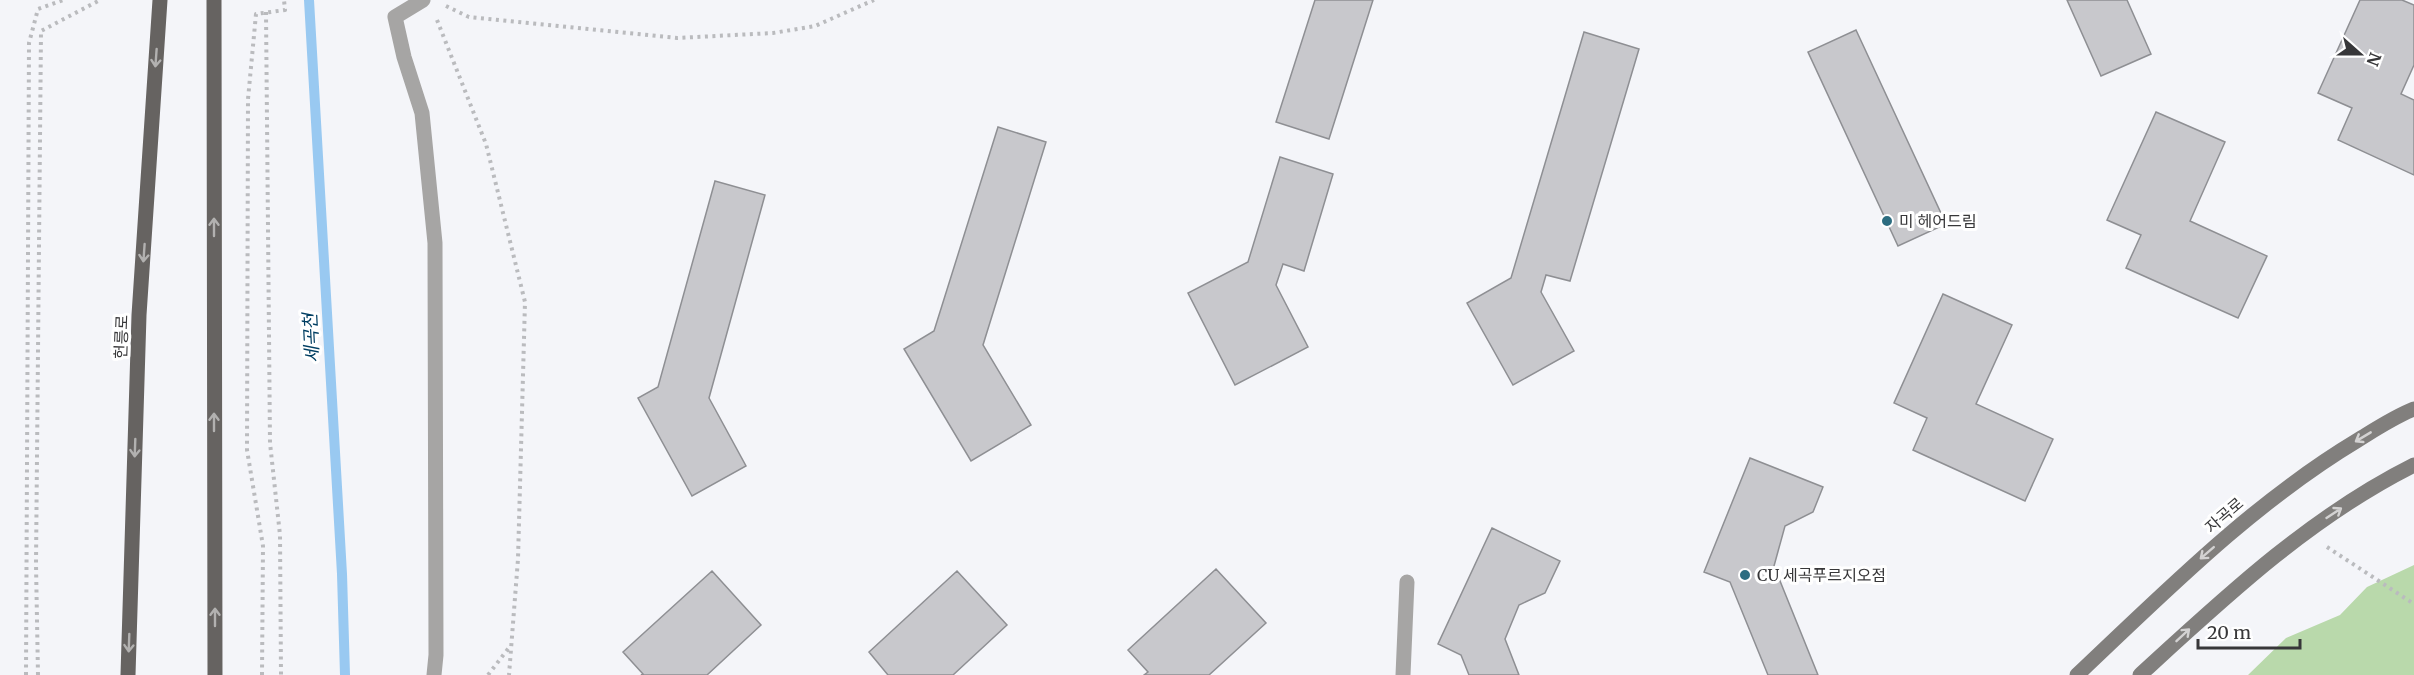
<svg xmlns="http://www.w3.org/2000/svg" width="2414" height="675" font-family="Merriweather,'Noto Sans KR',serif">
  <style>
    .green { fill: #b9d9ab }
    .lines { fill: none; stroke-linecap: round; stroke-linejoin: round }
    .stream { stroke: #99c9f1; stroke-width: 10 }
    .building { fill: #c8c8cc; stroke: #8e8f93; stroke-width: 1.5 }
    .path { stroke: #babbbe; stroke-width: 4; stroke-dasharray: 3 4.5; stroke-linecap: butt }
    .pedestrian { stroke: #a6a5a4; stroke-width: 15 }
    .minor { stroke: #a6a5a4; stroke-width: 15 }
    .secondary { stroke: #817f7d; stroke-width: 15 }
    .primary { stroke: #666361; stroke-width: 15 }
    .oneway { stroke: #b2b1b0 }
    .oneway2 { stroke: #d3d2d2 }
    .poi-dot { fill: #2d6d81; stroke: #fff; stroke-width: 2 }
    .labels { text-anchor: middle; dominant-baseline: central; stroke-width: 6; stroke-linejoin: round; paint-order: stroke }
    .poi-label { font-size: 16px; fill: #373739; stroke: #fff; text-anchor: start }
    .street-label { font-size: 16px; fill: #373739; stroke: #fff }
    .water-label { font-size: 18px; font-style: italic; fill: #003e62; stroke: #fff }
  </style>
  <rect width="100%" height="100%" fill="#f4f5f9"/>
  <path class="green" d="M2414,565V675H2248L2286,638L2340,615L2367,587Z"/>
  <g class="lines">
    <path class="stream" d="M309,0L342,574L345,675"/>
  </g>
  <path class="building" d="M1315,0H1373L1329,139L1276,122Z
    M2067,0H2127L2151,54L2101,76Z
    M2360,0H2402L2414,5V65L2401,94L2414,100V175L2338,140L2352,108L2318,93Z
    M1856,30L1946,224L1898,246L1808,52Z
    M1584,32L1639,49L1570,281L1546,275L1541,292L1574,351L1513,385L1467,303L1511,278Z
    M2156,112L2225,142L2190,221L2267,256L2238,318L2126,268L2141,235L2107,220Z
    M998,127L1046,142L983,345L1031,425L971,461L904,349L934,331Z
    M1280,157L1333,174L1304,271L1283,264L1276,285L1308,347L1235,385L1188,293L1248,262Z
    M715,181L765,195L709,398L746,466L692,496L638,398L658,387Z
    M1943,294L2012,325L1976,404L2053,439L2025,501L1913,450L1927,418L1894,403Z
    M1750,458L1823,487L1813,512L1785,526L1774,566L1818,675H1768L1730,582L1704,572Z
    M1492,528L1560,561L1545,593L1519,605L1505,639L1519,675H1469L1461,655L1438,644Z
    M1216,569L1266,623L1209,675H1144L1148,672L1128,650Z
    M712,571L761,625L707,675H641L643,674L623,652Z
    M957,571L1007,625L953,675H888L869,652Z"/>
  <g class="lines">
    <path class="path" d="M446,6L469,17L677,38L773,33L815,26L874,0
      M266,12L270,443L280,535L281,675
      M437,20L486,144L525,302L518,559L509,675
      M2327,547L2414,604
      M26,675L29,43L38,9L63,0
      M38,675L36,564L41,31L100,0
      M262,675L263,546L247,450L248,99L256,14L285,10L284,0
      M488,675L511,645"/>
    <path class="pedestrian" d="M423,0L395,17L404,57L422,113L435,243L436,655L434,675"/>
    <path class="minor" d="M1403,675L1407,582"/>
    <path class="secondary" d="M2077,675C2166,591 2253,503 2358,440C2376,429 2394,417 2414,409
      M2140,675C2225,597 2310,517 2414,465"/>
    <path class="primary" d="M214,0L215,675
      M128,675L139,315L160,0"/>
  </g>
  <defs><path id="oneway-shaft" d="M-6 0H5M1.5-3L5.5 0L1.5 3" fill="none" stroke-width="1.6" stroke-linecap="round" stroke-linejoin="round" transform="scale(1.5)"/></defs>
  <g class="oneway">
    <use href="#oneway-shaft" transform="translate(156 58) rotate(94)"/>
    <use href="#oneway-shaft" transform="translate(214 227) rotate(-90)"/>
    <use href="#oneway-shaft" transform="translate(144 253) rotate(94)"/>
    <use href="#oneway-shaft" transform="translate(214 422) rotate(-90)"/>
    <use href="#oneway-shaft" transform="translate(135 448) rotate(92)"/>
    <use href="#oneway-shaft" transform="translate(215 617) rotate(-90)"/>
    <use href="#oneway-shaft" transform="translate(129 643) rotate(92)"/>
  </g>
  <g class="oneway2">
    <use href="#oneway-shaft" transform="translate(2363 437) rotate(149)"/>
    <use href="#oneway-shaft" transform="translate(2334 513) rotate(-33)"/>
    <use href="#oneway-shaft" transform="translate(2207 553) rotate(139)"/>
    <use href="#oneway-shaft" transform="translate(2183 635) rotate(-43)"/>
  </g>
  <g class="poi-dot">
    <circle cx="1887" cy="221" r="6"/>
    <circle cx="1745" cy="575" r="6"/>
  </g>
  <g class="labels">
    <g class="poi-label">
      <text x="1899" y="221">미 헤어드림</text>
      <text x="1757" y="575">CU 세곡푸르지오점</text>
    </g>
    <g class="street-label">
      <text transform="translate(121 337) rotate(-88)">헌릉로</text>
      <text transform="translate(2224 515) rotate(-41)">자곡로</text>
    </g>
    <g class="water-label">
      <text transform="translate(311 338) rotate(-93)">세곡천</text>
    </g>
  </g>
  <g transform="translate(2360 54) rotate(111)" stroke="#ffffff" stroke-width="4.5" paint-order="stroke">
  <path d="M0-4.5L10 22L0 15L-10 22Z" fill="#373739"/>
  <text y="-9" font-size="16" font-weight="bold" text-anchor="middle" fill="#373739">N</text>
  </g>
  <path d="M2198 639v9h102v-9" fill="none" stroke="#373739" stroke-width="3"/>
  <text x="2207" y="639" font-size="18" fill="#373739" stroke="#ffffff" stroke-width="4.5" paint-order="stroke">20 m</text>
</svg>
